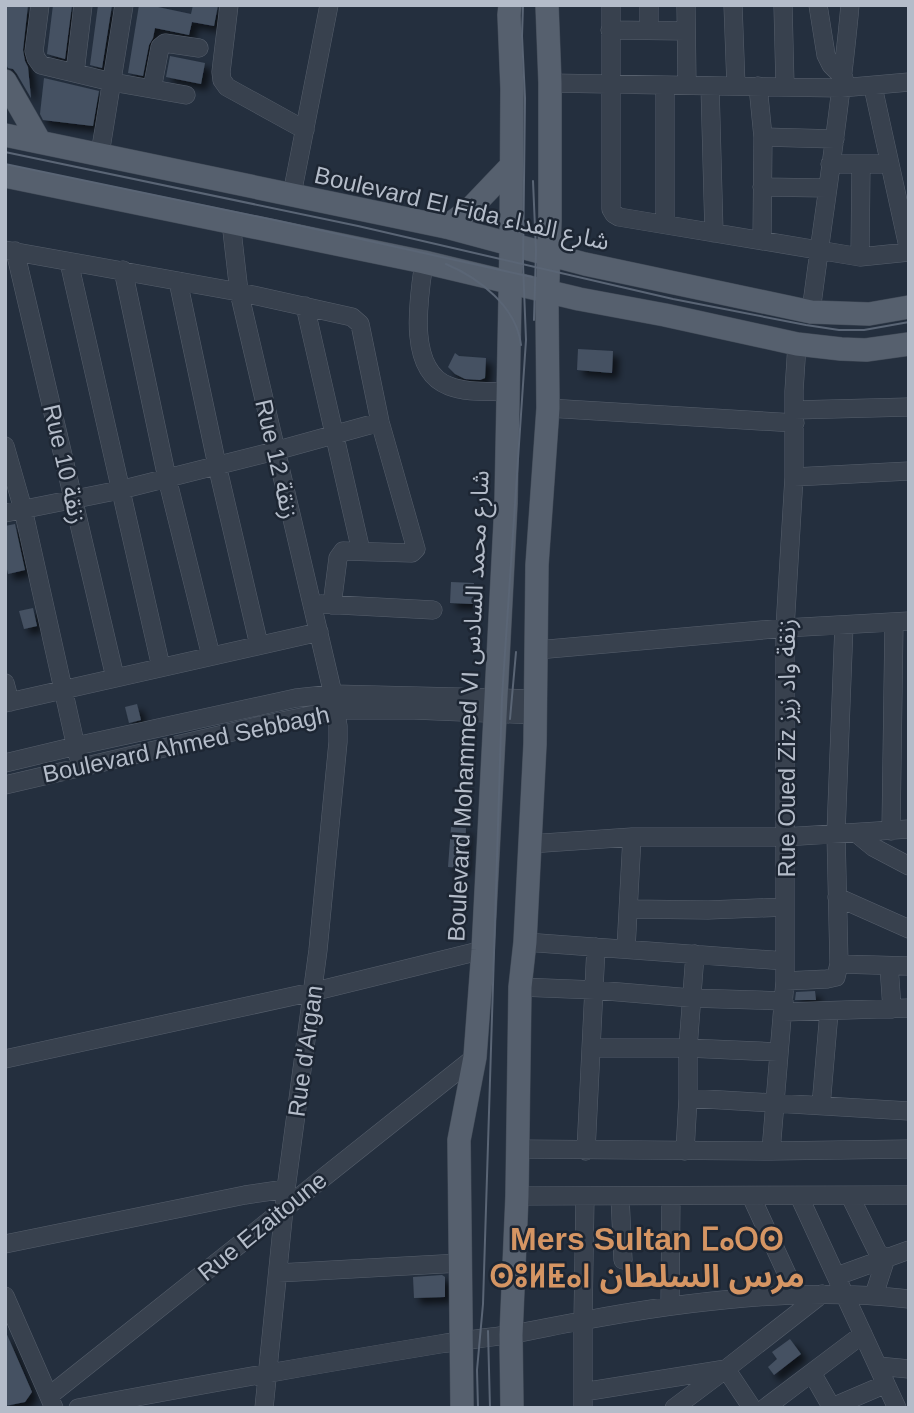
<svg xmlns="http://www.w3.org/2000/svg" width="914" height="1413" font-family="Arial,'Noto Sans Arabic','Noto Sans Tifinagh',sans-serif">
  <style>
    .building { fill: #455162; filter: url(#shadow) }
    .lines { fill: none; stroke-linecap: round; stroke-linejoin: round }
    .minor-casing { stroke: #565f6c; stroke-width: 19 }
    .major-casing { stroke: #414a57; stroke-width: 24 }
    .minor { stroke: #38414e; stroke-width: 18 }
    .major { stroke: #56606e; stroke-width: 23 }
    .tram { stroke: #5a6575; stroke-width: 2 }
    .labels { text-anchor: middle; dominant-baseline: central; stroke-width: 5; stroke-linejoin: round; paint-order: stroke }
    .street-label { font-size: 24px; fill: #b4bcc9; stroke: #1d2633 }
    .district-label { font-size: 32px; font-weight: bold; fill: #d59563; stroke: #1d2633 }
  </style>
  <defs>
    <filter id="shadow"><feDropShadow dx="6" dy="6" stdDeviation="3.5" flood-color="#0009"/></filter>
  </defs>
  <rect width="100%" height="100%" fill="#242f3e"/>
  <path class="building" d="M5,5H28L23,50L25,61L28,67L31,98L17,74L13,69L8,68L5,63Z
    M53,5H72L65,59L47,54Z
    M98,5H112L102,68L90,65Z
    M139,5H159L158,7L191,14L193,5H218L214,26L192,22L189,35L155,28L153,38L149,45L143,76L128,73Z
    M170,56L205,63L201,84L166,77Z
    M44,78L99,91L93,126L43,120L40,114Z
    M578,349L613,351L612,373L577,370Z
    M455,353L459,356L486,358L485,378L480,380L465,379L455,374L448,367Z
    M15,524L25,570L8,574L5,560V526Z
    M451,582L474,583L473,604L450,603Z
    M33,608L37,626L24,629L19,611Z
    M137,704L141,720L129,723L125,707Z
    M451,827L466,828L464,868L448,867Z
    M815,991L816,1000H795L796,992Z
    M442,1275L445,1277V1297L414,1298L413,1277Z
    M5,1330L32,1392L25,1402L5,1406Z
    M790,1339L801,1354L774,1375L768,1367L777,1359L772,1352Z"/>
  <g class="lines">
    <g class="minor-casing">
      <path id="minor" d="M40,5L34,51L36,58L41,65L112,82L186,95
        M229,5L221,72L222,80L227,87L305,130
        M611,5V209L614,214L619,217L860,257L909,252
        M649,5V30
        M686,5L687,85
        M733,5L736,86
        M783,5L785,86
        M818,5L826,55L831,65L844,78
        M610,30L686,31
        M75,72L83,5
        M550,83L841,88L909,82
        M665,86V224
        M710,86L714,233
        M758,86L763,137L762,240
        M873,87L909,251
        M152,89L160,47L165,43L199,48
        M763,137L835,139
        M100,154L124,5
        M830,164H889
        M762,187L827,188
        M292,194L329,5
        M231,222L239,292L333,694L338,726V742L318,950L286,1189L264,1408
        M5,250L239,292L352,317L360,324L380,422L416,549L412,553L343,551L338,558L332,605
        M15,251L115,677
        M860,257L861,165
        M69,262L161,667
        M424,262C419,297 406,370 449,386C467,393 489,391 508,392
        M123,270L167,478L211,656
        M178,281L217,465L259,645
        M305,306L361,551
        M811,312C824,209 841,108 850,5
        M548,408L795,423
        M794,410L909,407
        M5,446L23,509L78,756
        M794,477L909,471
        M5,513L120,490L275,451L380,422
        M321,604L433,610
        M537,650L785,628L909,621
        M5,683L10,702
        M5,703L319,632
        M5,763L76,746L296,698L333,694L536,699
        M5,785L258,726L336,710H414L536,715
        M891,831L894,622
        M856,833L873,847L909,866
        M529,844L632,837H784L909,829
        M837,897L909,929
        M629,909L708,910L785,907
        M525,942L785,961
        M626,949L632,837
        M839,964L909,966
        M889,966L892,1009
        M785,981L827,979L836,977L839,964L836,833L844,625
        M520,987L595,990L691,998L784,1001
        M783,1012L909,1008
        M592,1048H688L778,1052
        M5,1059L312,992L483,950
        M688,1098L909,1111
        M821,1106L829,1012
        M517,1149L771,1151L909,1149
        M586,1151L596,947
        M685,1151L688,1098V1048L695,954
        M771,1151L785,981V628L794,477V391L797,344
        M517,1196L909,1195
        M751,1196L797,1296
        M799,1196L897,1408
        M850,1196L878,1253L886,1258
        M620,1197L623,1260
        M5,1244L245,1195L286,1189
        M278,1273L460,1263
        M837,1276L909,1250
        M874,1295L886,1258
        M5,1296L54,1408
        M670,1306L671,1196
        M878,1366L909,1369
        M812,1373L832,1408
        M583,1392L726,1369L752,1408
        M49,1396L475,1057
        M78,1408C199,1385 319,1364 440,1344C464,1340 489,1338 513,1334C536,1330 558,1325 581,1321C687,1301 801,1287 909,1299
        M583,1408V1320L585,1197
        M674,1408L726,1369L822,1294
        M765,1408L863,1334
        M830,1408L886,1384"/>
    </g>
    <g class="major-casing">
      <path id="major" d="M5,81L40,142
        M5,135L446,227L585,264L811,312L869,314L909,307
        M5,176L424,262L579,299L665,315L797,344L841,349L866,350L909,344
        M446,227L470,209L511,166
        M462,1408L459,1140L475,1057L483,950L506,503L511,245L512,89L509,15L510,5
        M512,1408L511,1335L517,1196L520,987L525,942L535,744L537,565L548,408L547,307L550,221V83L547,5"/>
    </g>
    <use href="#minor" class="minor"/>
    <use href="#major" class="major"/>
    <path class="tram" d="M5,152L358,226L673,299L806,325L839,330H864L909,322
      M5,164L279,221L532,277
      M533,181L536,251L534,320
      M446,264C479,278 517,307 521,345
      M510,719L516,652
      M488,1331L490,1408
      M478,1408L477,1370L483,1304L502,697L526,340L523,264L525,98L522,36L523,5"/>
  </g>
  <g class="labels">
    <g class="street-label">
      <text transform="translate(462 208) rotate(13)">Boulevard El Fida شارع الفداء</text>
      <text transform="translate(277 459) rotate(77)">Rue 12 زنقة</text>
      <text transform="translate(65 464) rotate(77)">Rue 10 زنقة</text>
      <text transform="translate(468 706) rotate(-87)">Boulevard Mohammed VI شارع محمد السادس</text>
      <text transform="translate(186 744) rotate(-12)">Boulevard Ahmed Sebbagh</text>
      <text transform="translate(786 748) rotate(-90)">Rue Oued Ziz زنقة واد زيز</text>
      <text transform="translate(305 1051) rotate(-82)">Rue d'Argan</text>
      <text transform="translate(262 1226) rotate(-39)">Rue Ezaitoune</text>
    </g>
    <g class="district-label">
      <text x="647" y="1239">Mers Sultan ⵎⴰⵔⵙ<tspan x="647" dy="37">ⵙⵓⵍⵟⴰⵏ مرس السلطان</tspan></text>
    </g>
  </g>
  <rect width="914" height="1413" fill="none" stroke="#b4bcc9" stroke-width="14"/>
</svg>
